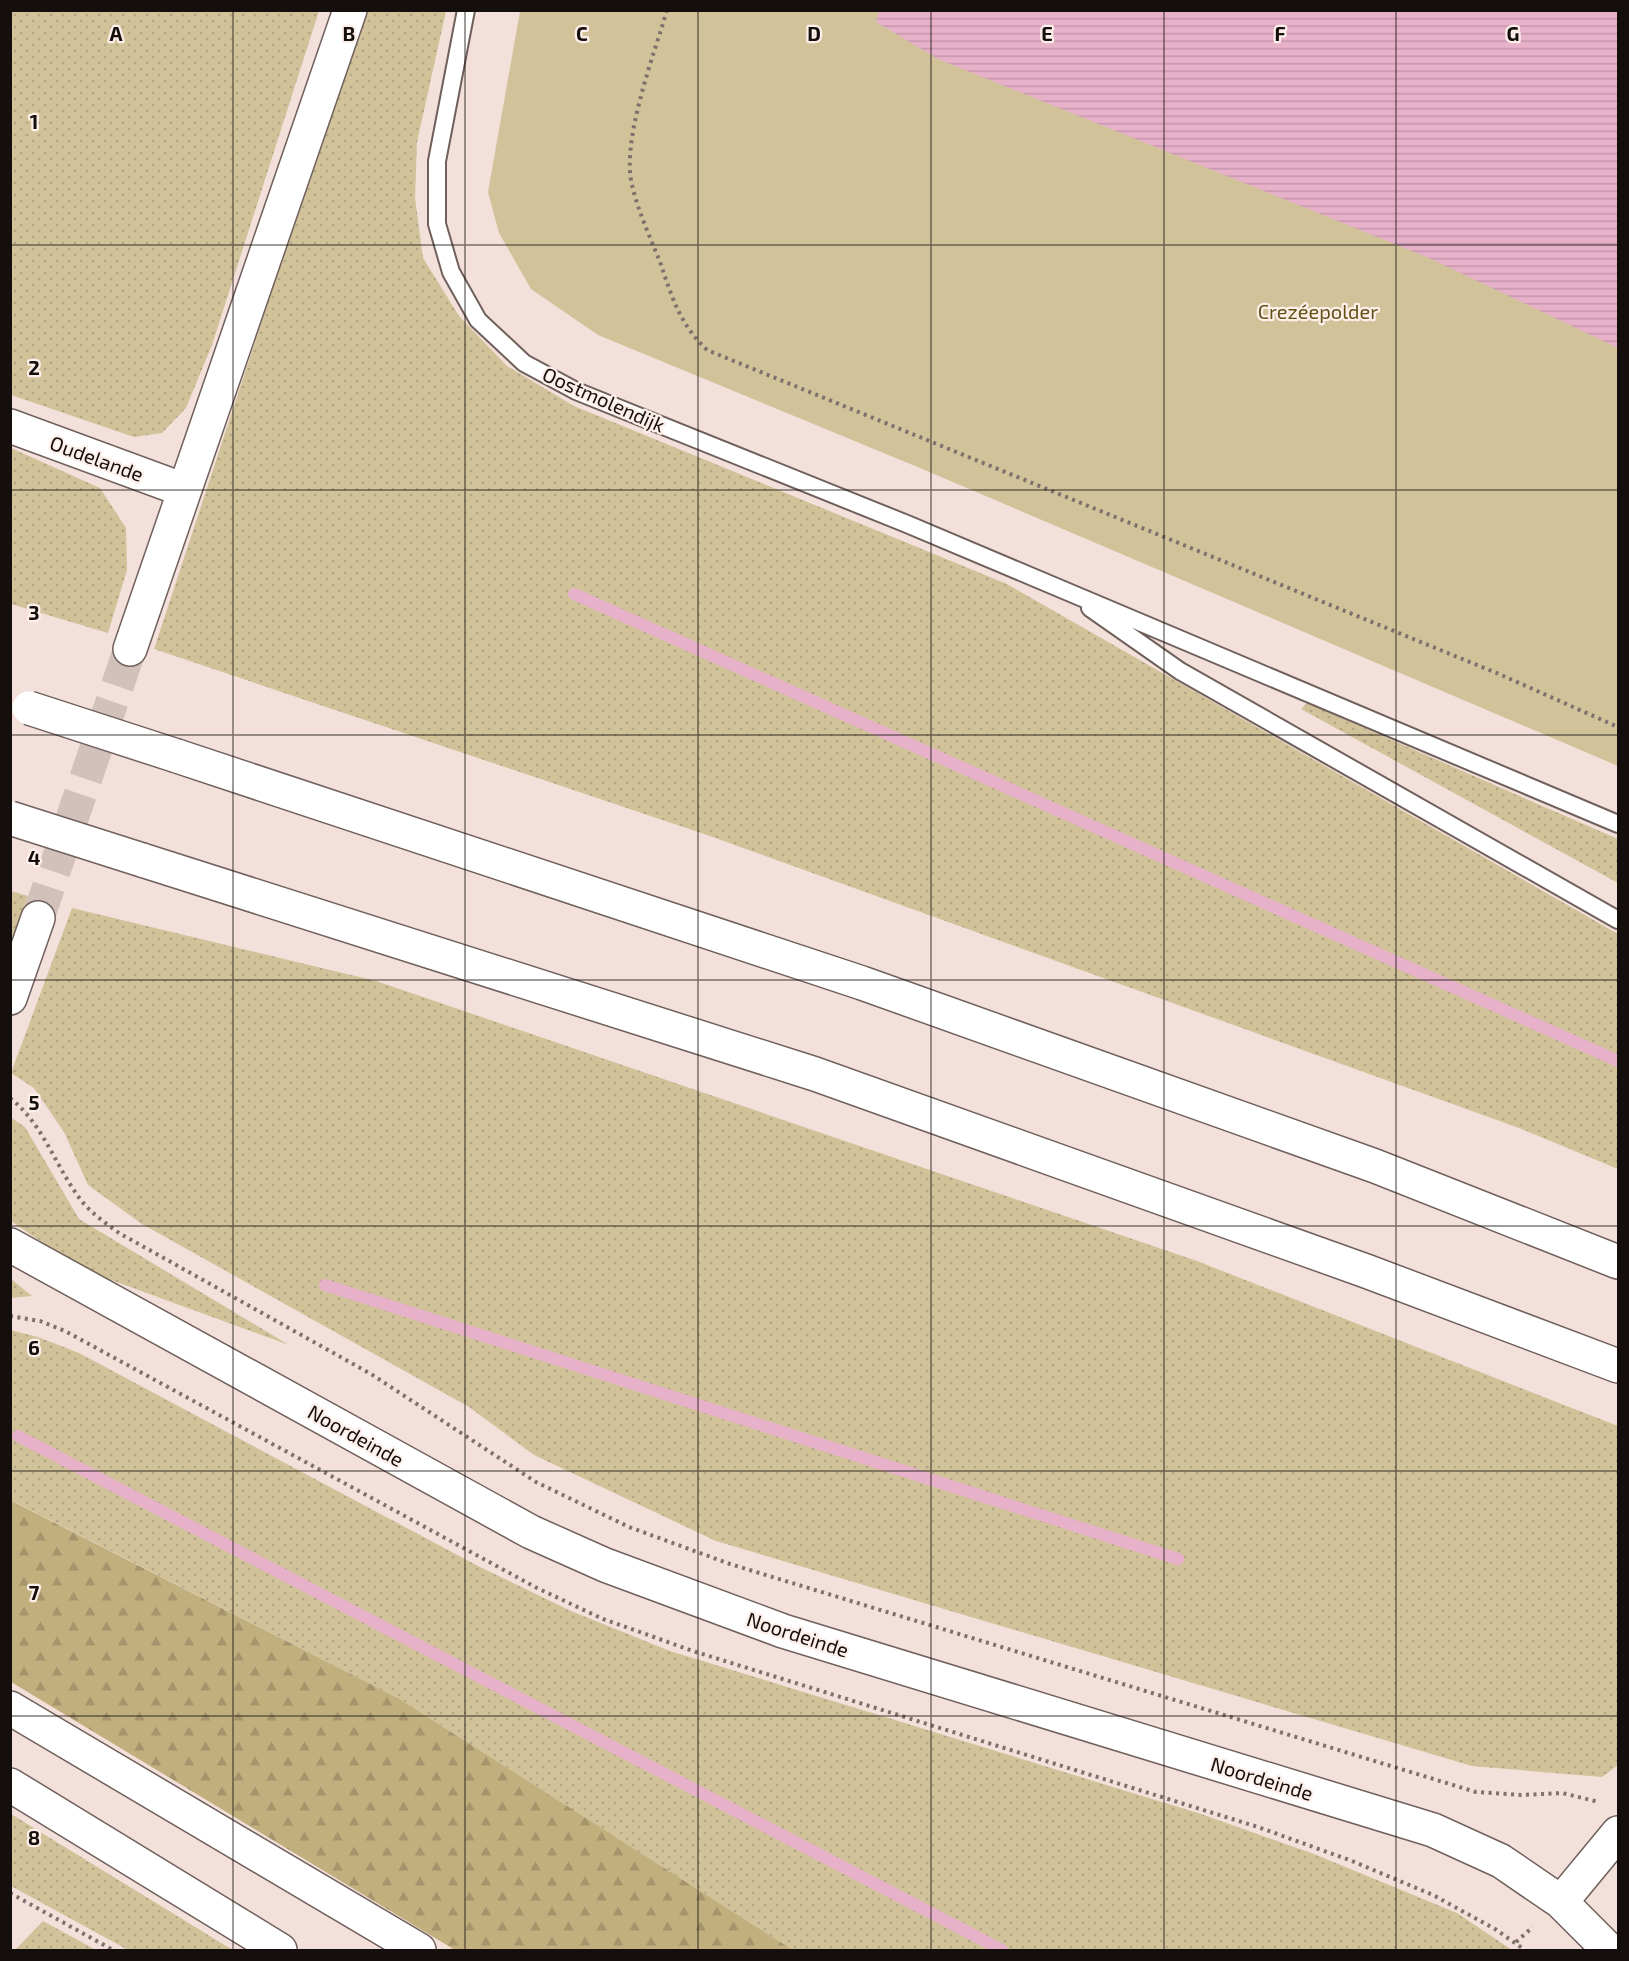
<svg xmlns="http://www.w3.org/2000/svg" width="1629" height="1961" font-family="'Exo 2',sans-serif">
  <style>
    .grass { fill: url(#grass-dots) }
    .forest { fill: url(#forest-firs) }
    .park { fill: #d1c29a }
    .water { fill: url(#water-rules) }
    .lines { fill: none; stroke-linecap: round; stroke-linejoin: round }
    .stream { stroke: #e6b1c9; stroke-width: 12 }
    .street-tunnel { stroke: #d2c0bb; stroke-width: 33; stroke-dasharray: 33 16; stroke-linecap: butt }
    .lane-casing { stroke: #70605b; stroke-width: 20 }
    .street-casing { stroke: #70605b; stroke-width: 36 }
    .primary-casing { stroke: #70605b; stroke-width: 36 }
    .highway-casing { stroke: #70605b; stroke-width: 36 }
    .path { stroke: #7d716d; stroke-width: 4; stroke-dasharray: 3 4.5; stroke-linecap: butt }
    .lane { stroke: #fff; stroke-width: 16 }
    .street { stroke: #fff; stroke-width: 33 }
    .primary { stroke: #fff; stroke-width: 33 }
    .highway { stroke: #fff; stroke-width: 33 }
    .highway-bridge-casing { stroke: #70605b; stroke-width: 36; stroke-linecap: butt }
    .highway-bridge { stroke: #fff; stroke-width: 33 }
    .grid { fill: none; stroke: #140e0c; stroke-width: 1.5; stroke-opacity: 0.55 }
    .labels { text-anchor: middle; dominant-baseline: central; stroke-width: 4.5; stroke-linejoin: round; paint-order: stroke }
    .park-label { font-size: 20px; fill: #645015; stroke: #feefea }
    .street-label { font-size: 20px; fill: #140e0c; stroke: #feefea }
    .grid-label { font-size: 20px; text-anchor: middle; font-weight: bold; fill: #140e0c; stroke: #feefea; stroke-width: 4.5; stroke-linejoin: round; paint-order: stroke }
  </style>
  <defs>
    <pattern id="grass-dots" width="8" height="8" patternUnits="userSpaceOnUse" patternTransform="scale(1.5)"><rect width="8" height="8" fill="#d1c29a"/><path d="M2 2h.1M6 6h.1" fill="none" stroke="#b3a684" stroke-width="1.8" stroke-linecap="round"/></pattern>
    <pattern id="forest-firs" width="22" height="20" patternUnits="userSpaceOnUse" patternTransform="scale(1.5)"><rect width="22" height="20" fill="#c2af7e"/><path d="M5 1l3.5 6h-7zM16 11l3.5 6h-7z" fill="#a6956c"/></pattern>
    <pattern id="water-rules" width="6" height="5" patternUnits="userSpaceOnUse" patternTransform="scale(1.5)"><rect width="6" height="5" fill="#e6b1c9"/><path d="M0 2.5h6" fill="none" stroke="#c497ab"/></pattern>
  </defs>
  <rect width="100%" height="100%" fill="#f3e0da"/>
  <path class="grass" d="M11,10L319,11L212,345L186,408L162,433L134,437L11,395Z
    M364,11H446L417,142L415,198L423,258L459,316L507,366L574,406L1007,584L1618,934V1169L1519,1128L707,835L154,649Z
    M11,448L100,488L126,528L127,570L108,633L11,604Z
    M1307,703L1618,839V883L1301,709Z
    M11,891L28,896L11,941L10,891Z
    M72,908L376,981L1197,1261L1618,1426V1765L1602,1777L1472,1766L716,1541L534,1455L469,1407L142,1224L88,1185L64,1132L34,1088L11,1073Z
    M10,1117L25,1127L79,1219L289,1345L81,1269L11,1221Z
    M10,1278L32,1296L11,1298Z
    M10,1330L38,1337L79,1353L478,1566L571,1611L670,1651L1201,1814L1314,1854L1457,1913L1512,1950H793L398,1698L11,1500Z
    M11,1814L218,1941L233,1950H128L11,1886Z
    M43,1921L96,1950H15Z"/>
  <path class="forest" d="M10,1500L398,1698L793,1950H455L11,1682Z"/>
  <path class="park" d="M520,11H1618V766L920,468L598,335L531,289L499,233L488,192Z"/>
  <path class="water" d="M879,11H1618V348L1429,258L938,59L876,22Z"/>
  <g class="lines">
    <path class="stream" d="M574,594L1618,1061
      M325,1285L1178,1559
      M18,1436L1002,1950"/>
    <path class="street-tunnel" d="M38,918L130,649"/>
    <g class="lane-casing">
      <path id="lane" d="M466,10L437,161V224L451,272L478,320L524,363L576,391L907,524L1618,824
        M1090,608L1180,671L1618,920"/>
    </g>
    <g class="street-casing">
      <path id="street" d="M10,426L184,490
        M130,649L350,10
        M10,998L38,918
        M10,1245L531,1532L605,1565L783,1631L1433,1830L1501,1861L1561,1902L1609,1950
        M1561,1902L1618,1833"/>
    </g>
    <g class="primary-casing">
      <path id="primary" d="M10,1708L419,1950
        M10,1785L280,1950"/>
    </g>
    <g class="highway-casing">
      <path id="highway" d="M177,756L862,983L1375,1166L1618,1262
        M142,860L815,1074L1366,1271L1618,1366"/>
    </g>
    <path class="path" d="M667,10C654,55 621,141 632,185C638,211 650,237 660,262C672,297 679,323 707,350L1499,674L1618,727
      M10,1098C43,1124 54,1163 78,1196C88,1211 104,1222 119,1233L371,1374L536,1482L629,1527L730,1564L1476,1792L1521,1795L1562,1793L1599,1802
      M10,1316L40,1321L65,1331L537,1588L603,1619L696,1652L1258,1827L1352,1861L1433,1895L1495,1929L1525,1950
      M10,1893L113,1950
      M1516,1942L1533,1927"/>
    <use href="#lane" class="lane"/>
    <use href="#street" class="street"/>
    <use href="#primary" class="primary"/>
    <use href="#highway" class="highway"/>
    <g class="highway-bridge-casing">
      <path id="highway-bridge" d="M29,708L177,756
        M10,818L142,860"/>
    </g>
    <use href="#highway-bridge" class="highway-bridge"/>
  </g>
  <path class="grid" d="M233,10V1950M465,10V1950M698,10V1950M931,10V1950M1164,10V1950M1396,10V1950M10,245H1618M10,490H1618M10,735H1618M10,980H1618M10,1226H1618M10,1471H1618M10,1716H1618"/>
  <g class="labels">
    <g class="park-label">
      <text x="1318" y="311">Crezéepolder</text>
    </g>
    <g class="street-label">
      <text transform="translate(604 399) rotate(24)">Oostmolendijk</text>
      <text transform="translate(97 458) rotate(20)">Oudelande</text>
      <text transform="translate(356 1435) rotate(29)">Noordeinde</text>
      <text transform="translate(798 1634) rotate(18)">Noordeinde</text>
      <text transform="translate(1262 1778) rotate(17)">Noordeinde</text>
    </g>
  </g>
  <g class="grid-label">
    <text x="116" y="41">A</text>
    <text x="349" y="41">B</text>
    <text x="582" y="41">C</text>
    <text x="814" y="41">D</text>
    <text x="1047" y="41">E</text>
    <text x="1280" y="41">F</text>
    <text x="1513" y="41">G</text>
    <text x="34" y="129">1</text>
    <text x="34" y="375">2</text>
    <text x="34" y="620">3</text>
    <text x="34" y="865">4</text>
    <text x="34" y="1110">5</text>
    <text x="34" y="1355">6</text>
    <text x="34" y="1600">7</text>
    <text x="34" y="1845">8</text>
  </g>
  <rect width="1629" height="1961" fill="none" stroke="#140e0c" stroke-width="24"/>
</svg>
